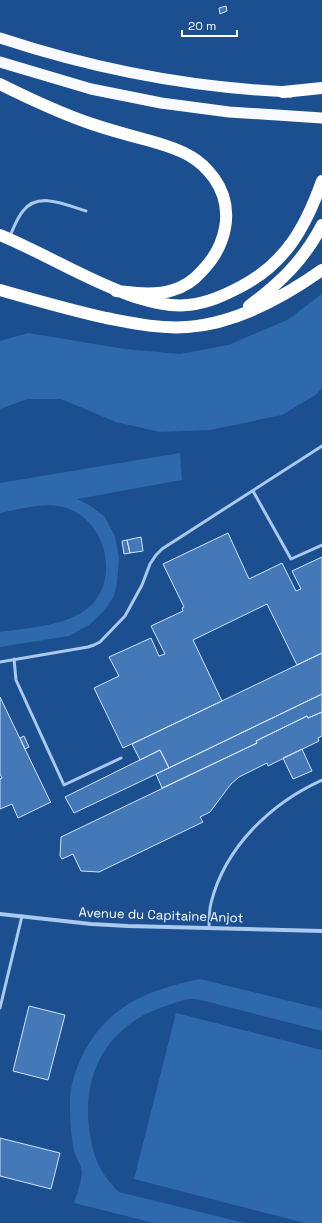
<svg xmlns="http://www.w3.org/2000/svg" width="322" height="1223" font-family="'Space Grotesk',sans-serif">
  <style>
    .green { fill: #2e69ad }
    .building { fill: #4478b7; stroke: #cfe3fa }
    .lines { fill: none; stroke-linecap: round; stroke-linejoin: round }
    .service { stroke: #a9c9ee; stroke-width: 3 }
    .minor { stroke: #a9c9ee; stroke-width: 4 }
    .trunk { stroke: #f8faff; stroke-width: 11 }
    .motorway { stroke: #fff; stroke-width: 12 }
    .labels { text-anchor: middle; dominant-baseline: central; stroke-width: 3; stroke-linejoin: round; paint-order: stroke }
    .street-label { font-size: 13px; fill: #fff; stroke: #1b4f8f }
  </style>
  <rect width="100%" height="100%" fill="#1b4f8f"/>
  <path class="green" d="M322,294V388L317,394L282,415L210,430L160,432L116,422L61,399H27L0,409V341L28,333L125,349L180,354L228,345L287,320Z
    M180,453L182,480L77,499L89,505L104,516L115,536L119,557L117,583L114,596L103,612L89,625L69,636L0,647V632C26,628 63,626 84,611C123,584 107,518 63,507C43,502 20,509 0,513V483Z
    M200,979L322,1009V1031C291,1023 259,1015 228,1007C219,1005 201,999 192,999C183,999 172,1004 163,1007C109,1025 82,1072 89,1128C93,1156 98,1171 119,1192L245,1223H154L74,1203C77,1194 81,1183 82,1173C82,1166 76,1158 74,1151C71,1137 70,1122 70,1108C69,1091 74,1074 81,1058C106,1006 147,990 200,979Z
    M176,1013L322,1050V1223H305L134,1179Z"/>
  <path class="building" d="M226,6L227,11L220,14L219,8Z
    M228,533L249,579L282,563L296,591L301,589L292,571L322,557V653L297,665L267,604L193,640L222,701L123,748L94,688L119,676L109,657L151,638L159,656L165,654L151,626L183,611L182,608L184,607L163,564Z
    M141,537L143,551L130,553L127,540Z
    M127,540L130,553L124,554L122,541Z
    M322,653V694L169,768L160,750L140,760L132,744Z
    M322,694V712L308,718L307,716L256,741L257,743L162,788L156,774Z
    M0,697L50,801L51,802L18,818L12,804L0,809V779L2,778L0,774Z
    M322,712V736L318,738L319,741L268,766L267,763L239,777L231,784L210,812L200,817L203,822L99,872L81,871L73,854L62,859L60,856L61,837L257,743L256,741L307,716L308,718Z
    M24,736L29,747L25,749L20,738Z
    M302,749L312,771L293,779L283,758Z
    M160,750L169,768L74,813L65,797Z
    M29,1006L65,1015L48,1080L13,1071Z
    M0,1138L60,1153L51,1189L0,1176Z"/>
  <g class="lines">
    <path class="service" d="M10,236C14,227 17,218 23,211C38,191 66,205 86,211
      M253,491L291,559L322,545
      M14,659L16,680L64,785L121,758
      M0,662L88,647L94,645L100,642L125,616L142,585L150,564L156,555L162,549L322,446
      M209,928C209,920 209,911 211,903C225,847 271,803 322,780
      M0,1008L22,916"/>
    <path class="minor" d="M0,914L91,924L128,926L322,931"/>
    <path class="trunk" d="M0,38C94,69 193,88 291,92
      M0,62L91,89L161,103L229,112L322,118"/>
    <path class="motorway" d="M0,84C30,99 60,113 92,124C110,130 128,135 147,140C161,144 177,148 190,156C199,161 208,170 214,178C236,209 226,247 201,272C194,280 183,287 173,290C155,296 135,293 116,291
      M283,92L322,88
      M0,235C46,254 88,281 135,297C152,302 170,307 188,305C208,303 225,295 242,286C286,263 306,226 322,181
      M0,290C35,300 70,310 106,318C132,323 159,329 187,327C234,324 284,297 322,270
      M249,306C280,283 304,260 322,225"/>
  </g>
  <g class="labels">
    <g class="street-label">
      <text transform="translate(161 915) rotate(2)">Avenue du Capitaine Anjot</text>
    </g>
  </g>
  <path d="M182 30v6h55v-6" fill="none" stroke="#ffffff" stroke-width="2"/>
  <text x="188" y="30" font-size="12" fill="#ffffff" stroke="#1b4f8f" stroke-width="3" paint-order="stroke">20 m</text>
</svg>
